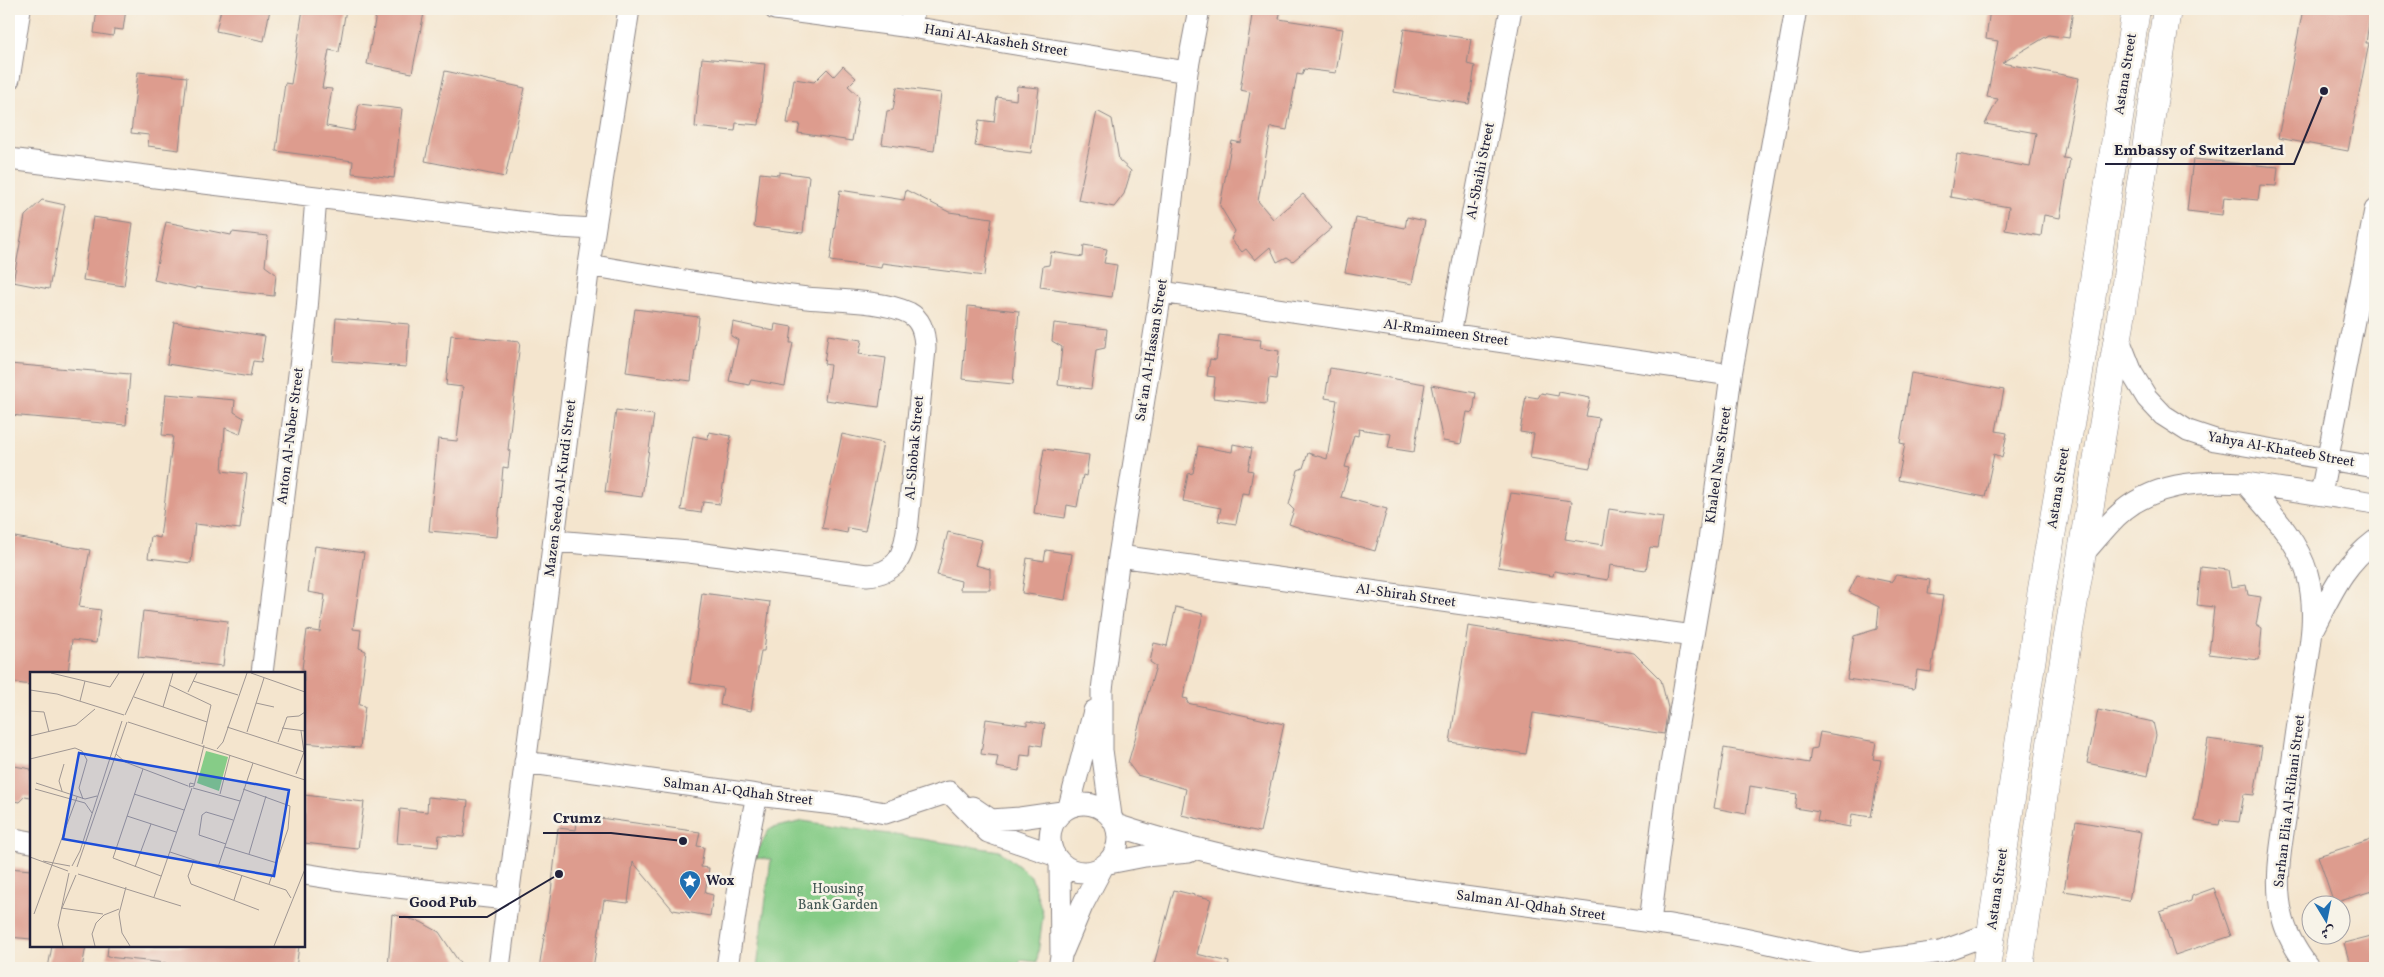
<svg xmlns="http://www.w3.org/2000/svg" width="2384" height="977" font-family="Vollkorn,Amiri,serif">
  <style>
    .green { fill: #86cc87; stroke: #547761 }
    .building { fill: #dd9c8e }
    .lines { fill: none; stroke-linecap: round; stroke-linejoin: round }
    .minor-casing { stroke: #8b8484; stroke-width: 23 }
    .tertiary-casing { stroke: #8b8484; stroke-width: 29 }
    .minor { stroke: #fff; stroke-width: 21 }
    .tertiary { stroke: #fff; stroke-width: 28 }
    .labels { text-anchor: middle; dominant-baseline: central; stroke-width: 5; stroke-linejoin: round; paint-order: stroke }
    .street-label { font-size: 14px; fill: #22223b; stroke: #f7f3e8 }
    .poi-label { font-size: 14px; font-weight: bold; fill: #22223b; stroke: #f7f3e8; text-anchor: start }
    .park-label { font-size: 14px; fill: #405552; stroke: #f7f3e8 }
    .inset-road { fill: none; stroke: #a09793; stroke-width: 1 }
    .view { fill: #1d4ed8; fill-opacity: 0.15; stroke: #1d4ed8; stroke-width: 2.5 }
    .inset-edge { fill: none; stroke: #22223b; stroke-width: 2.5 }
    .leader { fill: none; stroke: #22223b; stroke-width: 2 }
    .callout-dot { fill: #22223b; stroke: #f7f3e8; stroke-width: 2 }
    .callout-label { font-size: 15px; text-anchor: middle; font-weight: bold; fill: #22223b; stroke: #f7f3e8; stroke-width: 5; stroke-linejoin: round; paint-order: stroke }
  </style>
  <rect width="100%" height="100%" fill="#f7f3e8"/>
  <filter id="ink" filterUnits="userSpaceOnUse"><feTurbulence type="fractalNoise" baseFrequency=".02" numOctaves="2"/><feDisplacementMap in="SourceGraphic" scale="10" xChannelSelector="R" yChannelSelector="G"/><feConvolveMatrix kernelMatrix="1 2 1 2 8 2 1 2 1" color-interpolation-filters="sRGB"/></filter>
  <filter id="wash" filterUnits="userSpaceOnUse"><feTurbulence type="fractalNoise" baseFrequency=".0096" numOctaves="4" result="noise"/><feDisplacementMap in="SourceGraphic" scale="20" xChannelSelector="R" yChannelSelector="G"/><feGaussianBlur stdDeviation="1.12" result="paint"/><feColorMatrix in="noise" values="0 0 0 0 0 0 0 0 0 0 0 0 0 0 0 0 0 1.4 0 .05"/><feComposite in="paint" operator="in"/></filter>
  <g filter="url(#wash)">
    <rect width="100%" height="100%" fill="#f4e5ce"/>
    <path class="green" d="M803,821L1000,851L1031,876L1043,914L1037,962L1020,960L1019,968H757L771,859L754,858L769,829Z"/>
    <g id="blocks">
      <path class="building" d="M97,9H126L123,30L114,29L113,36L94,33Z
        M221,9H270L264,41L216,31Z
        M303,9H346L339,52L329,50L322,88L332,89L326,126L354,131L359,104L402,109L394,178L352,173L353,161L276,151L285,83L291,84Z
        M377,9H402L424,13L412,73L367,64Z
        M1253,9H1281L1279,19L1343,29L1336,73L1304,69L1302,75L1297,74L1287,130L1271,127L1258,201L1273,219L1303,194L1332,228L1293,261L1287,257L1277,262L1270,247L1255,260L1246,249L1242,252L1231,239L1235,231L1220,206L1232,141L1241,143L1250,92L1240,90Z
        M1990,9H2073L2069,38L2049,35L2002,63L2079,78L2063,158L2070,159L2060,218L2044,215L2041,236L2005,230L2009,207L1950,197L1957,154L2030,167L2036,133L1985,124L1998,99L1987,97L1998,41L1986,39Z
        M2303,9H2371L2366,43H2369L2348,151L2278,138Z
        M1404,29L1471,39L1467,64L1475,66L1469,104L1394,92Z
        M702,58L765,64L759,125L736,123L735,131L695,127Z
        M843,66L856,78L848,86L859,96L852,141L798,133L800,124L787,123L794,79L814,82L827,69L834,76Z
        M445,71L525,88L505,177L425,161Z
        M138,72L187,77L179,150L148,146L149,135L131,133Z
        M1017,86L1039,88L1031,153L975,146L979,120L994,122L997,97L1016,100Z
        M897,87L941,93L934,151L882,144L887,111L893,110Z
        M1097,111L1112,119L1119,160L1131,171L1124,194L1114,207L1078,200Z
        M2193,159L2278,167L2276,186L2260,185L2258,200L2224,197L2222,215L2187,211Z
        M779,172L809,176L803,233L754,227L760,173L779,175Z
        M840,190L904,200L906,190L949,212L992,218L984,276L882,263L881,268L830,261Z
        M42,200L65,205L49,289L13,282L25,216Z
        M93,217L133,223L124,286L83,280Z
        M1407,217L1425,221L1412,284L1345,272L1356,218L1405,228Z
        M166,222L231,235L232,232L268,236L265,266L276,274L274,296L196,287V289L154,280Z
        M1084,245L1107,249L1104,263L1117,265L1112,297L1040,287L1043,266L1049,265L1051,252L1083,257Z
        M968,306L1019,311L1013,384L962,379Z
        M635,309L699,317L691,381L626,372Z
        M336,318L409,324L406,367L333,361Z
        M174,322L265,336L261,362L253,361L250,377L167,364Z
        M733,322L774,331L775,324L792,327L790,343H793L785,386L751,380L749,385L729,381L738,340L731,336Z
        M1054,323L1107,329L1105,348L1096,350L1091,389L1058,385L1062,347L1052,341Z
        M451,335L520,342L508,450L510,451L508,468L503,467L497,537L429,531L438,439L457,441L463,387L446,385Z
        M828,335L862,340L859,354L886,358L879,407L825,400L830,365L824,364Z
        M1219,335L1261,340L1260,348L1279,351L1276,379L1269,378L1266,404L1213,398L1215,377L1207,376L1210,359L1216,360Z
        M9,364L130,374L126,425L9,415Z
        M1330,368L1425,384L1414,452L1388,448L1391,434L1359,429L1358,436L1354,435L1345,467L1350,468L1341,497L1387,509L1375,551L1320,535L1289,524L1294,510L1289,505L1298,470L1303,468L1308,453L1327,459L1337,400L1325,398Z
        M1911,373L2004,390L1996,431L2007,433L2002,458L1994,454L1985,497L1898,480L1905,444L1900,443Z
        M1431,385L1476,393L1473,413L1467,412L1461,444L1443,441Z
        M1559,392L1590,398L1586,416L1599,418L1590,468L1530,458L1534,434L1520,432L1526,396L1538,398L1541,393L1558,396Z
        M166,394L235,400L234,412L244,418L240,434L225,428L222,471L247,474L240,529L195,524L191,563L148,558L151,536L160,538L173,436L162,435Z
        M616,410L654,415L642,497L605,492Z
        M709,432L731,436L720,504L703,502L701,513L681,510L693,436L708,439Z
        M842,434L883,443L865,531L848,528L847,533L822,528Z
        M1233,444L1252,448L1248,470L1253,471L1249,494L1242,493L1236,524L1218,521L1221,508L1183,501L1188,474L1193,473L1198,446L1232,452Z
        M1044,449L1089,455L1086,476L1083,475L1077,507L1067,505L1065,518L1034,513Z
        M1511,493L1572,501L1565,539L1603,545L1609,509L1663,517L1658,548L1650,547L1646,570L1610,565L1608,580L1554,571L1553,576L1498,567Z
        M948,532L982,540L975,565L990,569V590H960L961,581L937,575Z
        M9,536L90,550L79,607L101,610L96,643L72,640L68,673H31V685L9,682Z
        M315,546L364,553L353,629L361,630L359,648L366,651L359,705L365,706L360,748L304,743V669H302L307,630L320,632L325,595L308,592Z
        M1046,550L1072,554L1065,600L1022,593L1027,558L1044,561Z
        M2201,567L2228,570L2231,587L2246,585L2248,595L2261,597L2256,625L2262,629L2259,660L2209,654L2214,607L2197,605Z
        M1857,575L1891,582L1896,575L1930,580L1928,594L1943,596L1931,672L1917,670L1914,689L1847,679L1854,636L1877,629L1879,607L1849,592Z
        M702,593L770,602L764,651H761L751,711L720,705L723,688L690,683Z
        M1176,607L1203,614L1183,698L1188,699L1187,703L1284,724L1260,832L1181,815L1186,789L1137,775L1128,763L1156,666L1150,662L1154,643L1167,646Z
        M143,611L228,621L223,666L138,657Z
        M1468,626L1634,653L1661,680L1668,708L1664,734L1533,713L1526,754L1450,742Z
        M2098,710L2153,722L2156,735L2148,776L2087,763Z
        M986,719L1027,725V721L1045,724L1042,746L1031,744L1030,756L1021,755L1019,771L996,767L998,756L981,754Z
        M1820,732L1876,742L1873,759L1881,760L1871,817L1852,814L1850,827L1817,821L1819,812L1795,808L1797,794L1750,786L1746,814L1714,808L1724,748L1809,763L1811,749L1817,748Z
        M2208,739L2262,747L2254,795L2244,794L2239,822L2220,820L2219,825L2195,821Z
        M9,765L31,769V797L25,796L19,802L9,800Z
        M304,795L364,802L358,849L304,843Z
        M428,797L468,801L464,837L439,835L438,847L397,843L400,809L427,812Z
        M578,815L700,832L697,846L704,847L701,867L709,868L705,893L713,895L710,916L673,910L633,862L628,903L604,900L593,968H539L551,893L558,828L576,830Z
        M2076,821L2141,832L2129,901L2064,891Z
        M2375,838V890L2334,903L2318,856Z
        M9,868L31,870V939L9,937Z
        M2214,888L2231,936L2175,955L2160,912L2191,901L2192,896Z
        M1174,890L1211,899L1197,954L1229,962L1228,968H1153Z
        M392,914L421,922L439,932L463,968H388Z
        M2375,935V963L2351,968L2344,943Z
        M52,946H86L82,968H48Z
        M108,946H299L296,968H165L166,963L107,957Z"/>
    </g>
  </g>
  <g filter="url(#ink)">
    <use href="#blocks" fill-opacity="0" stroke="#8b8484" stroke-width="1"/>
    <g class="lines">
      <g class="minor-casing">
        <path id="minor" d="M775,9L911,27L1187,72
          M911,27L914,9
          M9,79L20,9
          M9,159L559,227L594,229
          M1161,292L1731,375
          M1450,334L1511,9
          M2118,337L2133,375L2147,398L2163,415L2188,431L2215,440L2375,467
          M2245,483C2268,510 2297,538 2307,573C2318,611 2310,648 2304,685C2297,728 2291,770 2286,813C2281,846 2274,882 2282,915C2286,935 2297,952 2309,968
          M2321,494L2375,210
          M555,541L689,552L867,575C896,573 903,558 907,531L925,349C925,336 922,320 909,313C883,300 837,301 807,298C734,289 662,278 589,265
          M2083,554C2094,542 2104,529 2116,517C2151,483 2199,480 2245,483L2375,503
          M1119,556L1693,636
          M2314,627C2332,593 2343,565 2375,541
          M262,673L307,310L316,198
          M525,762L757,795L834,804L885,813L949,792
          M949,792L988,832L1054,855
          M1050 838a34 34 0 1 1 68 0a34 34 0 1 1-68 0Z
          M972,807L991,820L1020,818L1062,812
          M1069,807L1094,711
          M1111,816L1102,750V690L1119,556L1161,292L1187,72L1199,9
          M1116,825C1309,889 1514,898 1713,932C1761,940 1809,953 1857,963L1867,968
          M9,838L31,842
          M1109,863L1145,856L1189,852
          M304,874L361,883L506,899
          M1650,922L1666,794L1709,541L1731,375L1796,9
          M1063,951L1082,906L1102,868
          M1857,963L1940,952L1992,933
          M499,968L589,265L629,9
          M727,968L741,873L757,795
          M1059,968L1061,956L1060,863"/>
      </g>
      <g class="tertiary-casing">
        <path id="tertiary" d="M1986,968L2042,589L2087,325L2136,9
          M2019,968L2057,702L2118,337L2167,9"/>
      </g>
      <use href="#minor" class="minor"/>
      <use href="#tertiary" class="tertiary"/>
    </g>
  </g>
  <defs>
    <g id="sight-pin" transform="scale(1.125)"><path d="M0 17L-7.5 6A9.5 9.5 0 1 1 7.5 6Z" fill="#1f6fb2" stroke="#f7f3e8"/><path d="M0-6L1.8-2.2L6-1.7L2.9 1.2L3.7 5.4L0 3.3L-3.7 5.4L-2.9 1.2L-6-1.7L-1.8-2.2Z" fill="#fff"/></g>
  </defs>
  <g fill-rule="evenodd">
    <use href="#sight-pin" x="690" y="881"/>
  </g>
  <g class="labels">
    <g class="street-label">
      <text transform="translate(996 41) rotate(9)">Hani Al-Akasheh Street</text>
      <text transform="translate(2126 74) rotate(-81)">Astana Street</text>
      <text transform="translate(1481 171) rotate(-79)">Al-Sbaihi Street</text>
      <text transform="translate(1446 333) rotate(8)">Al-Rmaimeen Street</text>
      <text transform="translate(1152 350) rotate(-81)">Sat'an Al-Hassan Street</text>
      <text transform="translate(291 436) rotate(-83)">Anton Al-Naber Street</text>
      <text transform="translate(915 448) rotate(-85)">Al-Shobak Street</text>
      <text transform="translate(2281 450) rotate(10)">Yahya Al-Khateeb Street</text>
      <text transform="translate(1719 465) rotate(-82)">Khaleel Nasr Street</text>
      <text transform="translate(561 488) rotate(-83)">Mazen Seedo Al-Kurdi Street</text>
      <text transform="translate(2059 488) rotate(-81)">Astana Street</text>
      <text transform="translate(1406 596) rotate(8)">Al-Shirah Street</text>
      <text transform="translate(738 792) rotate(7)">Salman Al-Qdhah Street</text>
      <text transform="translate(2290 801) rotate(-83)">Sarhan Elia Al-Rihani Street</text>
      <text transform="translate(1998 889) rotate(-82)">Astana Street</text>
      <text transform="translate(1531 906) rotate(8)">Salman Al-Qdhah Street</text>
    </g>
    <g class="poi-label">
      <text x="706" y="881">Wox</text>
    </g>
    <g class="park-label">
      <text x="838" y="889">Housing<tspan x="838" dy="16">Bank Garden</tspan></text>
    </g>
  </g>
  <g transform="translate(30 672)">
    <rect width="275" height="275" fill="#f4e5ce"/>
    <path d="M176,79L198,85L189,119L167,111Z" fill="#86cc87"/>
    <path class="inset-road" d="M21,1L80,15L89,1M221,1L275,20M163,9L208,23M139,13L181,33L172,72M0,18L27,22L94,43M158,20L167,1M104,25L177,50M50,29L55,9M226,31L244,35M133,35L143,1M0,39L14,40L19,60M95,43L114,1M98,50L275,108M197,55L274,80M252,56L275,59M217,60L234,6M0,64L46,53L65,37M248,70L257,45L269,44L275,40M187,77L193,70L217,1M86,82L95,90L158,114M0,87L45,76L52,79L57,88L49,116L53,127M113,97L83,186L131,204M266,102L274,80L271,59M6,111L55,127L67,124M164,112L160,111L159,115L164,114L174,73M163,116L210,129M5,117L55,131L62,141M213,117L260,134L258,157L239,212M32,119L29,109L34,92M104,122L154,138M190,122L200,83M97,144L146,160M196,172L169,163L172,143L176,140L203,148M195,175L247,191M140,180L256,218L261,226M219,182L236,124M0,185L38,199M164,188L158,204L161,212L229,238M13,189L40,194M42,194L50,179L92,49M47,195L97,50M105,195L121,152M188,195L223,91M48,202L151,234M96,215L89,242L92,261L100,274M124,225L162,116M204,228L212,203M31,236L73,242M32,236L46,203M4,242L47,125M33,274L28,253L39,201M65,274L62,262L66,251L74,243L89,237M244,274L275,197"/>
    <path class="view" d="M49,81L259,118L244,204L33,167Z"/>
    <rect width="275" height="275" class="inset-edge"/>
  </g>
  <path class="leader" d="M2324 91L2294 164H2105M683 841L611 833H543M559 874L487 917H399"/>
  <g class="callout-dot">
    <circle cx="2324" cy="91" r="5"/>
    <circle cx="683" cy="841" r="5"/>
    <circle cx="559" cy="874" r="5"/>
  </g>
  <g class="callout-label">
    <text x="2199" y="155">Embassy of Switzerland</text>
    <text x="577" y="823">Crumz</text>
    <text x="443" y="907">Good Pub</text>
  </g>
  <rect width="2384" height="977" fill="none" stroke="#f7f3e8" stroke-width="30"/>
  <g transform="translate(2326 920) rotate(170)"><circle r="24" fill="#f7f3e8" stroke="#a29fa3"/>
  <path d="M0-4L9 19L0 12L-9 19Z" fill="#1f6fb2"/>
  <text y="-8" font-size="14" font-weight="bold" text-anchor="middle" fill="#22223b">ش</text>
  </g>
</svg>
